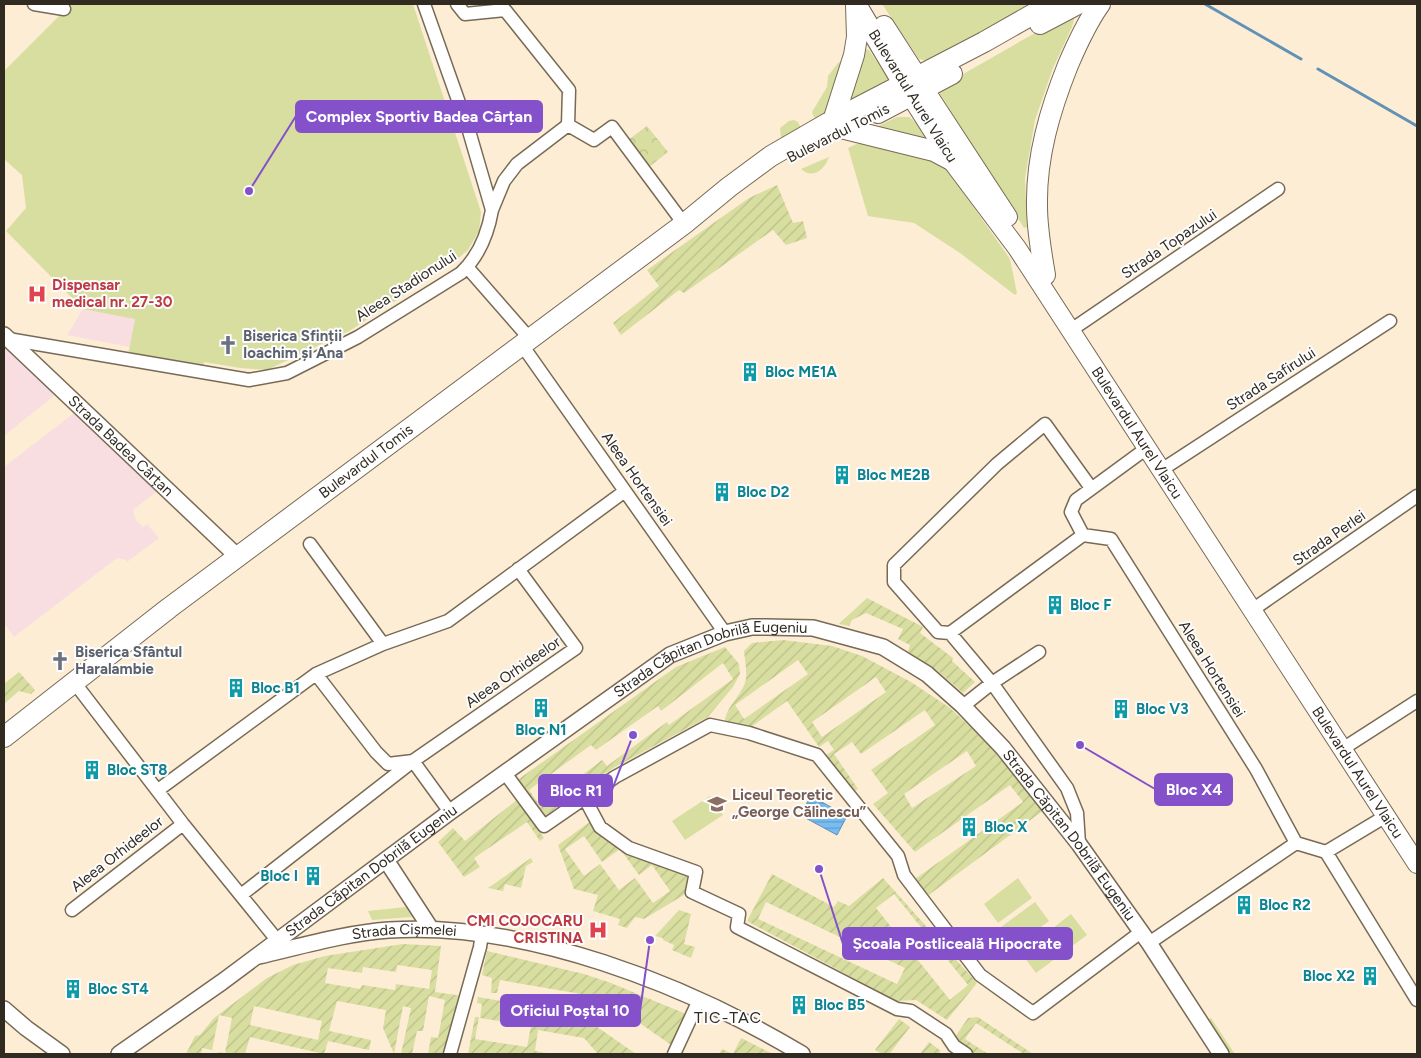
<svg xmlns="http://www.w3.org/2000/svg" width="1421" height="1058" font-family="Figtree,sans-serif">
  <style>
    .industrial { fill: #f9dee1 }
    .grass { fill: #d8dea0 }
    .park { fill: url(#park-crowns) }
    .garden { fill: url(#garden-furrows); fill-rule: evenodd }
    .water { fill: url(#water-rules); stroke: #6191b5 }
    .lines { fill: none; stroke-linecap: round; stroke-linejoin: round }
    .stream { stroke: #6191b5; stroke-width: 3 }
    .minor-casing { stroke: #786a55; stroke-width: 15 }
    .tertiary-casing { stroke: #786a55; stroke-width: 18 }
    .secondary-casing { stroke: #786a55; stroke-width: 20 }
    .primary-casing { stroke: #786a55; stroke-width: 22 }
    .minor { stroke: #fff; stroke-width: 12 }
    .tertiary { stroke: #fff; stroke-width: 15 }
    .secondary { stroke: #fff; stroke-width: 18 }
    .primary { stroke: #fff; stroke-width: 20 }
    .labels { text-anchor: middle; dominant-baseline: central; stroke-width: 4; stroke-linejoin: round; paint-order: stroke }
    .street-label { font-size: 15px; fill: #302a21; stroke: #fdfdfd }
    .health-label { font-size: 15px; font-weight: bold; fill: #be3a42; stroke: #fdfdfd; text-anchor: start }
    .worship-label { font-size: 15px; font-weight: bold; fill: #5b616d; stroke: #fdfdfd; text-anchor: start }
    .culture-label { font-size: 15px; font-weight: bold; fill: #0d838f; stroke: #fdfdfd; text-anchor: start }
    .education-label { font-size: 15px; font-weight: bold; fill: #785e54; stroke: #fdfdfd; text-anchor: start }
    .neighbourhood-label { font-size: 16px; letter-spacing: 1px; fill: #302a21; stroke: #fdfdfd }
    .leader { fill: none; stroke: #8451ca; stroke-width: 2 }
    .callout-dot { fill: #8451ca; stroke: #fdfdfd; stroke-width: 2 }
    .callout { fill: #8451ca; stroke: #8451ca; stroke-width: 2 }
    .callout-label { font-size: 16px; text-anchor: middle; font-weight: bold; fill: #fff }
  </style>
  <defs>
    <pattern id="park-crowns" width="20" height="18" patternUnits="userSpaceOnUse" patternTransform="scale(1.25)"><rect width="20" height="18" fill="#d8dea0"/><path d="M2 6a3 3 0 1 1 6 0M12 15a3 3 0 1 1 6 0" fill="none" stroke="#babf8a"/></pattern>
    <pattern id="garden-furrows" width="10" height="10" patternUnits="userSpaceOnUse" patternTransform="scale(1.25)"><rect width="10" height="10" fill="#d8dea0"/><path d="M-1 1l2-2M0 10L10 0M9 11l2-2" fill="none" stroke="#babf8a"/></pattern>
    <pattern id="water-rules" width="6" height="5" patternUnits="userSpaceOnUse" patternTransform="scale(1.25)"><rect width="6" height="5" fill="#76bdf4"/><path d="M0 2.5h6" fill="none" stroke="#619ac5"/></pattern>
  </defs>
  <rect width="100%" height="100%" fill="#fdedd5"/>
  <path class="industrial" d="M83,309L135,318L130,347L67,335Z
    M4,346L56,394L4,436Z
    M74,413L147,481L156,492L133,510L136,520L143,527L147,524L159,538L127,562L126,560L117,558L14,637L4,623V467Z"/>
  <path class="grass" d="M67,4H413L481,212L479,231L468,250L450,265L351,330L267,370L240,368L204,362L203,367L128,355L135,319L83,309L6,231L26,208L22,175L4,159V71L70,5Z
    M882,4H1036L931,62L919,59Z
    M1070,13L1075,16L1072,27L1053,68L1035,120L1025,178L1027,227L1024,228L937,89Z
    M865,49L869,50L887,77L889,82L853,101L849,98L863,51Z
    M844,59L825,116L818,120L814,117L812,112L827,87L828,76L838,63Z
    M897,117H909L918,124L930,144L876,127Z
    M794,120L798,122L801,128L781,138L780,128L789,121Z
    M867,139L939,158L1010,259L1017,293L1015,295L960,253L914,223L868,216L848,148Z
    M829,157C825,169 813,180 801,169Z
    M710,796L723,815L685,840L672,821Z
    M1018,878L1032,898L998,923L984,904Z
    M1035,902L1049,921L1015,946L1001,927Z
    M406,907L412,917L372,920L368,911Z
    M1071,914L1087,935L1036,973L1021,953Z
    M1211,1018L1235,1054H1226L1205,1022Z"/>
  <path class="park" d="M647,126L668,152L649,167L628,140Z"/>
  <path class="garden" d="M777,185L793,223L803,221L807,238L786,245L773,230L684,293L679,290L621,335L613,323L659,286L647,270L749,198Z
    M867,598L923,627L920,633L953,658L952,661L975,682L963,693L938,671L908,652L910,645L898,639L903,629L866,613L852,620L849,626L839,624Z
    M783,640L832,646L862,656L911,682L950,708L974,730L1004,762L1044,810L926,897L915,879L1023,802L1010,785L915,852L873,804L888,793L871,770L935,725L925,710L861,754L852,742L834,754L858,789L855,791L826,755L834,750L828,741L819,747L787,701L751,727L729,725L725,722C725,707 743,695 746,679C747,671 745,660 744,651L752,643ZM798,660L808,674L744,719L735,705ZM876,677L886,692L822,737L812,722ZM967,751L976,766L912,808L904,794Z
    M725,647L739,664L740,674L733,687L708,717L615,767L542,818L516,781L676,667ZM723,663L733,679L669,725L667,722L607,766L602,760L541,807L529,790L591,745L596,750L658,706L661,711Z
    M19,672L35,690L31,694L19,691L4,704V684Z
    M518,799L544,838L540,841L527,822L474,858L480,867L464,877L438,842L453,828L465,841Z
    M591,821L598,832L692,873L687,893L644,919L635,917L627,928L618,925L620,919L593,911L598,895L574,889L558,845ZM584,836L602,862L620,849L639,875L652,865L670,891L653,903L635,878L619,890L600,864L584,876L565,849Z
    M531,858L533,862L526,866L521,888L505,884L503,891L488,888Z
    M772,874L834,907L838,901L849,906L883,878L977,983L947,1020L916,1000L896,1001L747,921ZM894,894L968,985L950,1000L876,908ZM766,902L905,968L897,984L758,919Z
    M679,910L691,914L684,944L695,947L691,958L672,950L674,945L663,940V938L655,936Z
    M403,944L441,946L435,992L463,996L446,1054H428L431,1037L438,1038L445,1000L429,996L423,1031H417L412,1054H401L411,1008L403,1006L394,1054L383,1028L386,1010L337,1001L329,1031L371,1040L369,1050L328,1041L324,1054L250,1037L245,1054H217L218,1052L225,1053L232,1018L219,1015L212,1050L202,1048L201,1054H186L195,1036L200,1035L214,1018L267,978L293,965L325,956ZM397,965L432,970L429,989L396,984L395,990L362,985L360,989L325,983L328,968L362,973L363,967L396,972ZM254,1006L322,1021L318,1040L250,1025Z
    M487,951L584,974L611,983L686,1014L671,1045L604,998L500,980L497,993H491L492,978L482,975Z
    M478,997L501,1001L500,1008L593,1024L636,1054H598L584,1038L538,1030L535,1051L552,1054H468L475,1017H479L475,1039L527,1047L531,1026L480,1018L482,1004L477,1003Z
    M978,1017L1033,1054H1024L976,1023L965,1039L988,1054C972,1054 963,1053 955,1037L968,1018Z
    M899,1019L910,1027L891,1052L889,1054H882L875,1050Z
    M741,1038L773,1054H719L722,1049L733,1054Z
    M929,1042L941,1051L938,1054H920Z"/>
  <path class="water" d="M811,796L847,816L837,835L800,815Z"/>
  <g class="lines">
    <path class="stream" d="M1205,4L1301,59
      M1318,69L1417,126"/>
    <g class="minor-casing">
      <path id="minor" d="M34,4L64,9
        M457,4L465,14L505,10L569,90L568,125L517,164L504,181L492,210
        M568,125L594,140L612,127L684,224
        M467,267L530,339
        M1077,326L1278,189
        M8,339L249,380L287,373L358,337L461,273C479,256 488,233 492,210L469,131L424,4
        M522,345L725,633
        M1147,448L1076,500L1071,512L1083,535L1111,539L1256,769L1296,843
        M1169,465L1390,321
        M310,544L383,644
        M1258,606L1417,496
        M950,633L938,632L894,582V565L997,464L1045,424L1091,488
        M316,674L376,752L388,764L413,761L450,812
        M74,682L183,824L277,940
        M963,706L992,683L1039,652
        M1347,746L1417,701
        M505,773L544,826L615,777L710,725L749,733L817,755L898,856L904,875L980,975L1033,1013L1141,932
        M158,790L316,674L383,644L448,621L625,491
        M584,797L600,827L629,848L696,872L692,892L739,914L737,927L897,1009L911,1011L946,1034L954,1046L966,1054
        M1079,844L1077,813L1067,788L992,683L950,633L1083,535
        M1326,852L1417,1000
        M241,895L413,761L576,648L518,569
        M72,910L183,824
        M1149,943L1296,843L1326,852L1386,816
        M450,1054L480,947L482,934
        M674,1054L699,1000"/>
    </g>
    <g class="tertiary-casing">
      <g id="tertiary">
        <path id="s1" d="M4,335L238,557"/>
        <path d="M386,860L431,929"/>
        <path id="s2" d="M259,956C302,946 346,933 389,930C525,921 687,985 802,1054"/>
        <path d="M4,1009L26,1028L62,1054"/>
        <path id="s3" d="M119,1054L222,982L450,812L670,655L725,633L752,627H766L813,628L883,647L927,674L963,706L1003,748L1079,844L1149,943L1221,1054"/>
      </g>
    </g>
    <g class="secondary-casing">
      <g id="secondary">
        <path d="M925,90L1008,217"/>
        <path id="s4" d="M911,97L951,160L1017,248L1417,864"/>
      </g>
    </g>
    <g class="primary-casing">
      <g id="primary">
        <path d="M857,6L910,95"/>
        <path d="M1040,24L1078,4"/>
        <path d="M884,26L924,88"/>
        <path d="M878,113L952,74"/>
        <path d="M833,121L854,55L857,37L856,5"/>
        <path d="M845,129L934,151L951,160"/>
        <path d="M1045,275C1041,252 1037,229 1037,206C1036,157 1050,110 1068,65C1077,44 1087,22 1100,4"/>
        <path id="s5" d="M4,737L169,608L684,224L729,187L771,156L828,123L984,42L1051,4"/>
      </g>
    </g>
    <use href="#minor" class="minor"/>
    <use href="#tertiary" class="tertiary"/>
    <use href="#secondary" class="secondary"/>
    <use href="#primary" class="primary"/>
  </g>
  <defs>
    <g id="hospital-bare" transform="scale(1.5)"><path d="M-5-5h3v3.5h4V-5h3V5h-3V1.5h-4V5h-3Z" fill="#e0444e" stroke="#fdfdfd" stroke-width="2.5" paint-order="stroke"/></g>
    <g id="church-bare" transform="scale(1.5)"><path d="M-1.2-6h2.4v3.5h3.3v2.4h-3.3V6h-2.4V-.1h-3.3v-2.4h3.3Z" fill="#6b7280" stroke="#fdfdfd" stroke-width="2.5" paint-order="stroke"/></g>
    <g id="building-bare" transform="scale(1.5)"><path d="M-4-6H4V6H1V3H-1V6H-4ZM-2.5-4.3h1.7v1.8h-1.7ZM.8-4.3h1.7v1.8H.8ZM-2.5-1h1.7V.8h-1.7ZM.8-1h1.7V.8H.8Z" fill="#0f9aa8" stroke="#fdfdfd" stroke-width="2.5" paint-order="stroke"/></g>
    <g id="school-bare" transform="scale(1.5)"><path d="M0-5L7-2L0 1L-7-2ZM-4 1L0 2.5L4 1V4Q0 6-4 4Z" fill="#8d6e63" stroke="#fdfdfd" stroke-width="2.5" paint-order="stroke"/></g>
  </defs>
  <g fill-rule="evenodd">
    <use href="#hospital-bare" x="37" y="294"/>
    <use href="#church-bare" x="228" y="345"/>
    <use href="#building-bare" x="750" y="372"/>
    <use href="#building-bare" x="842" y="475"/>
    <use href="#building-bare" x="722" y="492"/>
    <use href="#building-bare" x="1055" y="605"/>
    <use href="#church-bare" x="60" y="661"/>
    <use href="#building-bare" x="236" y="688"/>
    <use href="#building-bare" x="541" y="708"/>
    <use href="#building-bare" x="1121" y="709"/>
    <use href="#building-bare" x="92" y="770"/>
    <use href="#school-bare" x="717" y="804"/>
    <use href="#building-bare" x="969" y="827"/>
    <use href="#building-bare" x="313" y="876"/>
    <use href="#building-bare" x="1244" y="905"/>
    <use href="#hospital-bare" x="598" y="930"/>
    <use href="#building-bare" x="1370" y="976"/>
    <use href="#building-bare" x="73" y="989"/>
    <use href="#building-bare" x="799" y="1005"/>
  </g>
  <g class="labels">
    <g class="street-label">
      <text transform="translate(913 96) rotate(58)">Bulevardul Aurel Vlaicu</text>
      <text transform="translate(838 133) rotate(-27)">Bulevardul Tomis</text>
      <text transform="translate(1169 244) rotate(-34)">Strada Topazului</text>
      <text transform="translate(406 286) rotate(-33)">Aleea Stadionului</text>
      <text transform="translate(1271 379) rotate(-33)">Strada Safirului</text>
      <text stroke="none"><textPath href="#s4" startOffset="405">Bulevardul Aurel Vlaicu</textPath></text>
      <text stroke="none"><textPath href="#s1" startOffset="161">Strada Badea Cârțan</textPath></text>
      <text stroke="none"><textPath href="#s5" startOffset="455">Bulevardul Tomis</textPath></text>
      <text transform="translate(637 479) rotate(55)">Aleea Hortensiei</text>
      <text transform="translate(1329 538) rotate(-35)">Strada Perlei</text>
      <text stroke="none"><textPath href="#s3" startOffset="718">Strada Căpitan Dobrilă Eugeniu</textPath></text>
      <text transform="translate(1212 669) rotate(58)">Aleea Hortensiei</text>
      <text transform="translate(513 672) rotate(-35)">Aleea Orhideelor</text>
      <text stroke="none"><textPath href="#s4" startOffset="810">Bulevardul Aurel Vlaicu</textPath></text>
      <text stroke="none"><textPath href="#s3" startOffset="1168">Strada Căpitan Dobrilă Eugeniu</textPath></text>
      <text transform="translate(117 854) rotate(-38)">Aleea Orhideelor</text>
      <text stroke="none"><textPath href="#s3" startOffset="312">Strada Căpitan Dobrilă Eugeniu</textPath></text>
      <text stroke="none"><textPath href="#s2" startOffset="148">Strada Cișmelei</textPath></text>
    </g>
    <g class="health-label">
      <text x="52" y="285">Dispensar<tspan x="52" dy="17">medical nr. 27-30</tspan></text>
      <text x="583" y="921" text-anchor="end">CMI COJOCARU<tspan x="583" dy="17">CRISTINA</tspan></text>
    </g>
    <g class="worship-label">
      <text x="243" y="336">Biserica Sfinții<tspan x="243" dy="17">Ioachim și Ana</tspan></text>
      <text x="75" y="652">Biserica Sfântul<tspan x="75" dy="17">Haralambie</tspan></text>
    </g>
    <g class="culture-label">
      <text x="765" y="372">Bloc ME1A</text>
      <text x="857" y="475">Bloc ME2B</text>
      <text x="737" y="492">Bloc D2</text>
      <text x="1070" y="605">Bloc F</text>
      <text x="251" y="688">Bloc B1</text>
      <text x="1136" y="709">Bloc V3</text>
      <text x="541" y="730" text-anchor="middle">Bloc N1</text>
      <text x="107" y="770">Bloc ST8</text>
      <text x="984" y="827">Bloc X</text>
      <text x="298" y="876" text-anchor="end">Bloc I</text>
      <text x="1259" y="905">Bloc R2</text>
      <text x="1355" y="976" text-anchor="end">Bloc X2</text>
      <text x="88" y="989">Bloc ST4</text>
      <text x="814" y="1005">Bloc B5</text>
    </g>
    <g class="education-label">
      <text x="732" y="795">Liceul Teoretic<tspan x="732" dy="17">„George Călinescu”</tspan></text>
    </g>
    <g class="neighbourhood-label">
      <text x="728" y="1017">TIC-TAC</text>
    </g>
  </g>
  <path class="leader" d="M249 191L296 116M1080 745L1155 789M633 735L612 790M819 869L843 944M650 940L640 1011"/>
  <g class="callout-dot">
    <circle cx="249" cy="191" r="5"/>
    <circle cx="1080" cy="745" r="5"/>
    <circle cx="633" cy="735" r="5"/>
    <circle cx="819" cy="869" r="5"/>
    <circle cx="650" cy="940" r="5"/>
  </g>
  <g class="callout">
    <rect x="296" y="101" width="246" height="31" rx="5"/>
    <rect x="1155" y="774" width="77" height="31" rx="5"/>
    <rect x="539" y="775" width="73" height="31" rx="5"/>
    <rect x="843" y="928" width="229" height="31" rx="5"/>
    <rect x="501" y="995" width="139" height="31" rx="5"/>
  </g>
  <g class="callout-label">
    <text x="419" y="122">Complex Sportiv Badea Cârțan</text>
    <text x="1194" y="795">Bloc X4</text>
    <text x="576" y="796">Bloc R1</text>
    <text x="957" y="949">Școala Postliceală Hipocrate</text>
    <text x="570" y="1016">Oficiul Poștal 10</text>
  </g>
  <rect width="1421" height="1058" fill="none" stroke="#302a21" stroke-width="10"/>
</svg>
